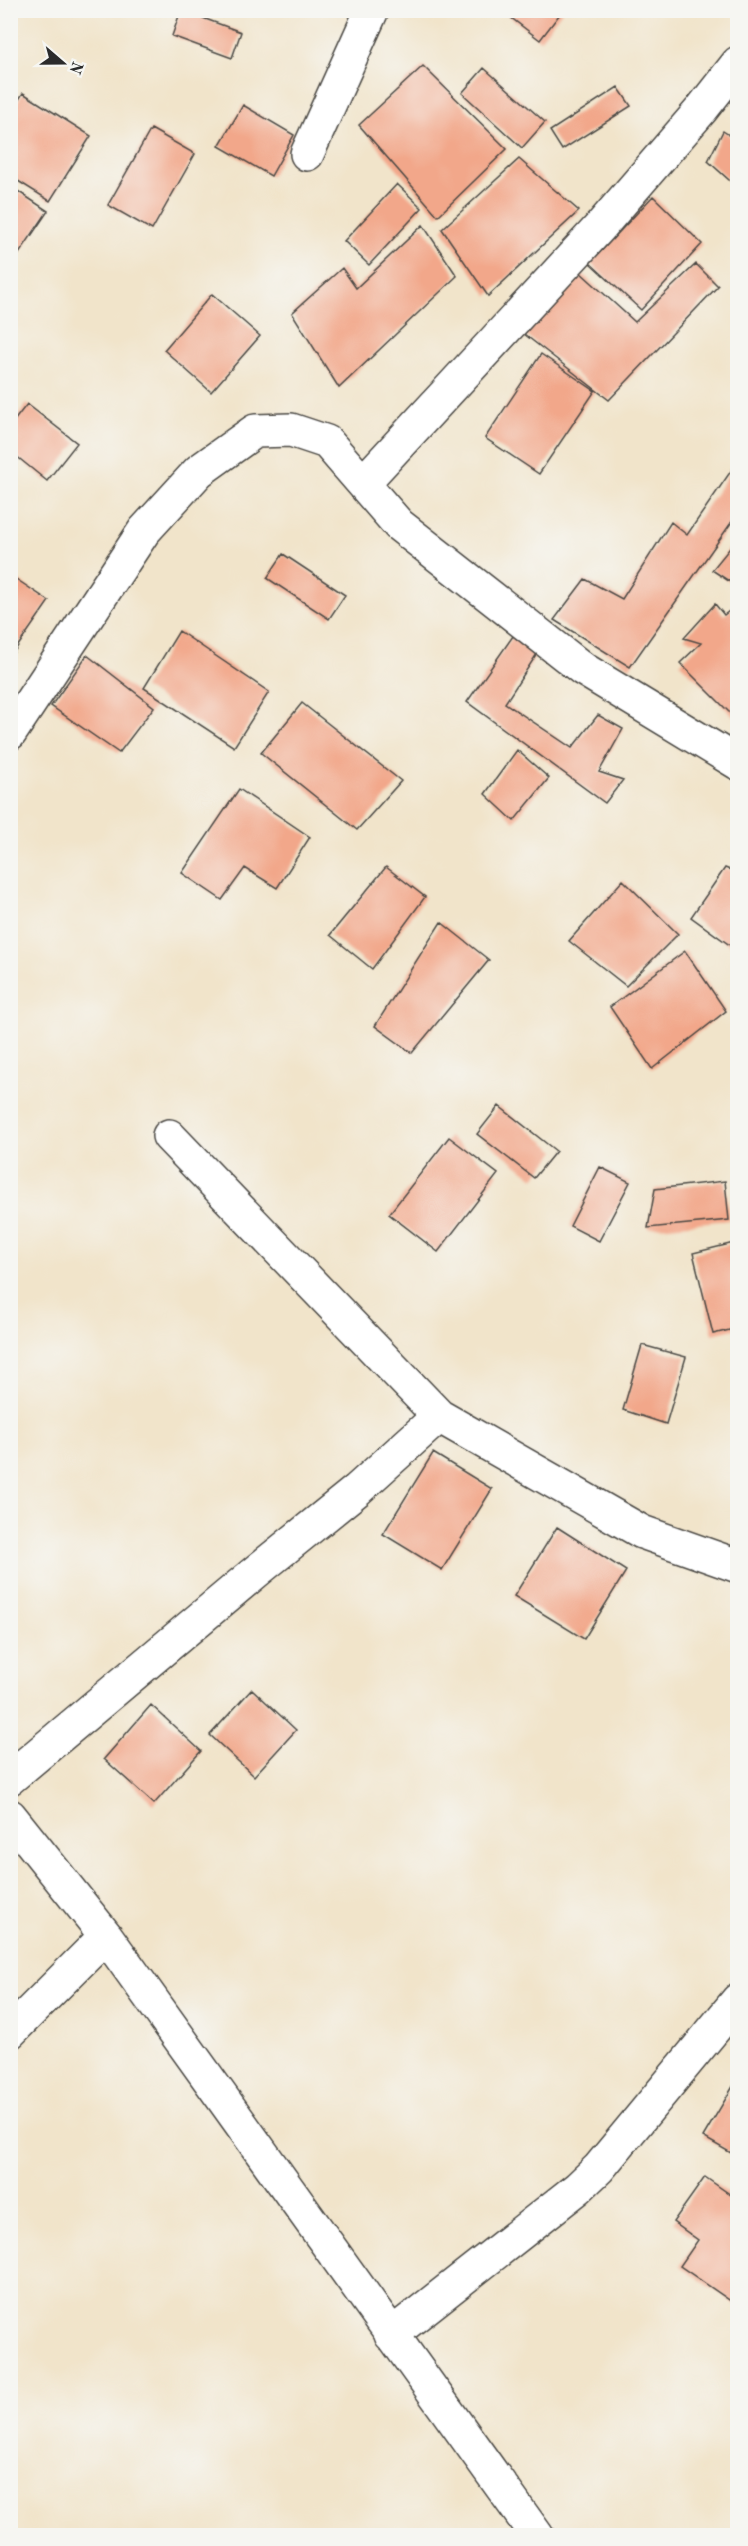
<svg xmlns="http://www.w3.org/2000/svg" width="748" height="2546" font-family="'Old Standard TT',serif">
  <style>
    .building { fill: #f2a78a }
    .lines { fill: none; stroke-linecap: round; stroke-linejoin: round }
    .minor-casing { stroke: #494743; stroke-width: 36 }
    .minor { stroke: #fff; stroke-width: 33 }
  </style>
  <rect width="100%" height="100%" fill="#f6f6f2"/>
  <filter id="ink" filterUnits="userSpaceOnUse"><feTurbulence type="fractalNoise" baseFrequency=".0167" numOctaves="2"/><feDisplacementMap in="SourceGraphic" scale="12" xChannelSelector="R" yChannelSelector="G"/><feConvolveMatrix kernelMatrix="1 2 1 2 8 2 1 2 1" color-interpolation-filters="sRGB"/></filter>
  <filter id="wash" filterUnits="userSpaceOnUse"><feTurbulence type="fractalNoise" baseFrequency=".008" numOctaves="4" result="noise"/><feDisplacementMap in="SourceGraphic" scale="24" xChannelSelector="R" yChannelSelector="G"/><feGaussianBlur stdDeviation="1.35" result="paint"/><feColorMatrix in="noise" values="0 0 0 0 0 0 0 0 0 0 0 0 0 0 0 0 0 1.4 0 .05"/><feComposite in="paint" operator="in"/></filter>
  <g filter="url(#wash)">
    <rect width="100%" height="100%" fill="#f1e4ca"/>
    <g id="blocks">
      <path class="building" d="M181,10L241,32L232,58L172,36Z
        M501,10H563L540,40Z
        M423,66L507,149L438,216L359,125Z
        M484,68L545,122L522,148L462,93Z
        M618,87L631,106L562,150L550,131Z
        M23,93L91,136L50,201L10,176V113Z
        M243,105L294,135L271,176L219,146Z
        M151,129L195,154L152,230L108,205Z
        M723,131L738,141V188L708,161Z
        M519,159L579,211L488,296L442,229Z
        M397,184L422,208L369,265L344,241Z
        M10,186L48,211L10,267Z
        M653,196L702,244L641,310L590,263Z
        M423,225L457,276L339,388L292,313L342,268L356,288Z
        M696,264L718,286L609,400L524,334L580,272L635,322Z
        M212,294L260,336L211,392L164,350Z
        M541,354L595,391L539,474L485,438Z
        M27,404L77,443L47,481L10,451V426Z
        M733,468L738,469V513L630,667L554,620L585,579L622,599L671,522L687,535Z
        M738,538V587L712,570Z
        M283,554L345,595L329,619L267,578Z
        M10,575L49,601L13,653L10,652Z
        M715,604L724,615L738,604V713L734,717L680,663L701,643L684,638Z
        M179,631L269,692L234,747L144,688Z
        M513,636L537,654L505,703L572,748L598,715L623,729L599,772L623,780L605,803L467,702Z
        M87,655L154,707L119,753L51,706Z
        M302,703L401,781L357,830L261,753Z
        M517,750L549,778L514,821L485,794Z
        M239,789L310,837L277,888L245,868L222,900L182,873Z
        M386,867L425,897L372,969L330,935Z
        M725,868L738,873V951L691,917Z
        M623,880L678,934L626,986L569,941Z
        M441,922L489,960L412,1053L375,1026Z
        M685,951L726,1011L652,1069L610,1007Z
        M499,1106L556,1151L534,1178L477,1134Z
        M449,1137L498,1174L438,1252L389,1214Z
        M600,1167L630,1182L599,1241L570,1226Z
        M725,1181L729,1220L648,1228L655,1189Z
        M738,1242V1328L713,1334L693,1253Z
        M642,1345L686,1357L666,1424L623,1410Z
        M433,1453L492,1489L442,1570L383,1534Z
        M557,1527L626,1571L584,1639L514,1596Z
        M252,1689L296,1730L254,1776L210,1735Z
        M151,1705L201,1751L154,1804L104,1759Z
        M738,2078V2157L703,2137Z
        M705,2177L738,2200V2306L680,2266L698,2240L673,2222Z"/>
    </g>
  </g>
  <g filter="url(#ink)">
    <use href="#blocks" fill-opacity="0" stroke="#494743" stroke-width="1.5"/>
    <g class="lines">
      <g class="minor-casing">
        <path id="minor" d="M307,154L372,10
          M363,483L600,227L701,110L738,63
          M10,733L144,531L199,471L255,431L291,430L327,442L399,525L583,669L738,763
          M169,1136L439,1416L642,1532L738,1566
          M10,1778L258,1570L357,1490L439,1416
          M10,1816L106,1936L537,2536
          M10,2032L106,1936
          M391,2335L578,2188L599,2168L738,2000"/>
      </g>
      <use href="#minor" class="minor"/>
    </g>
  </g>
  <rect width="748" height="2546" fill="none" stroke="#f6f6f2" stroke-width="36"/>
  <g transform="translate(63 63) rotate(110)" stroke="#f6f6f2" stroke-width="4.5" paint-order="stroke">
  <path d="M0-4.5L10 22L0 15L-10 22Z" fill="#2b2b2b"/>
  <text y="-9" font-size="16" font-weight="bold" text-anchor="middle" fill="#2b2b2b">N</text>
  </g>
</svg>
